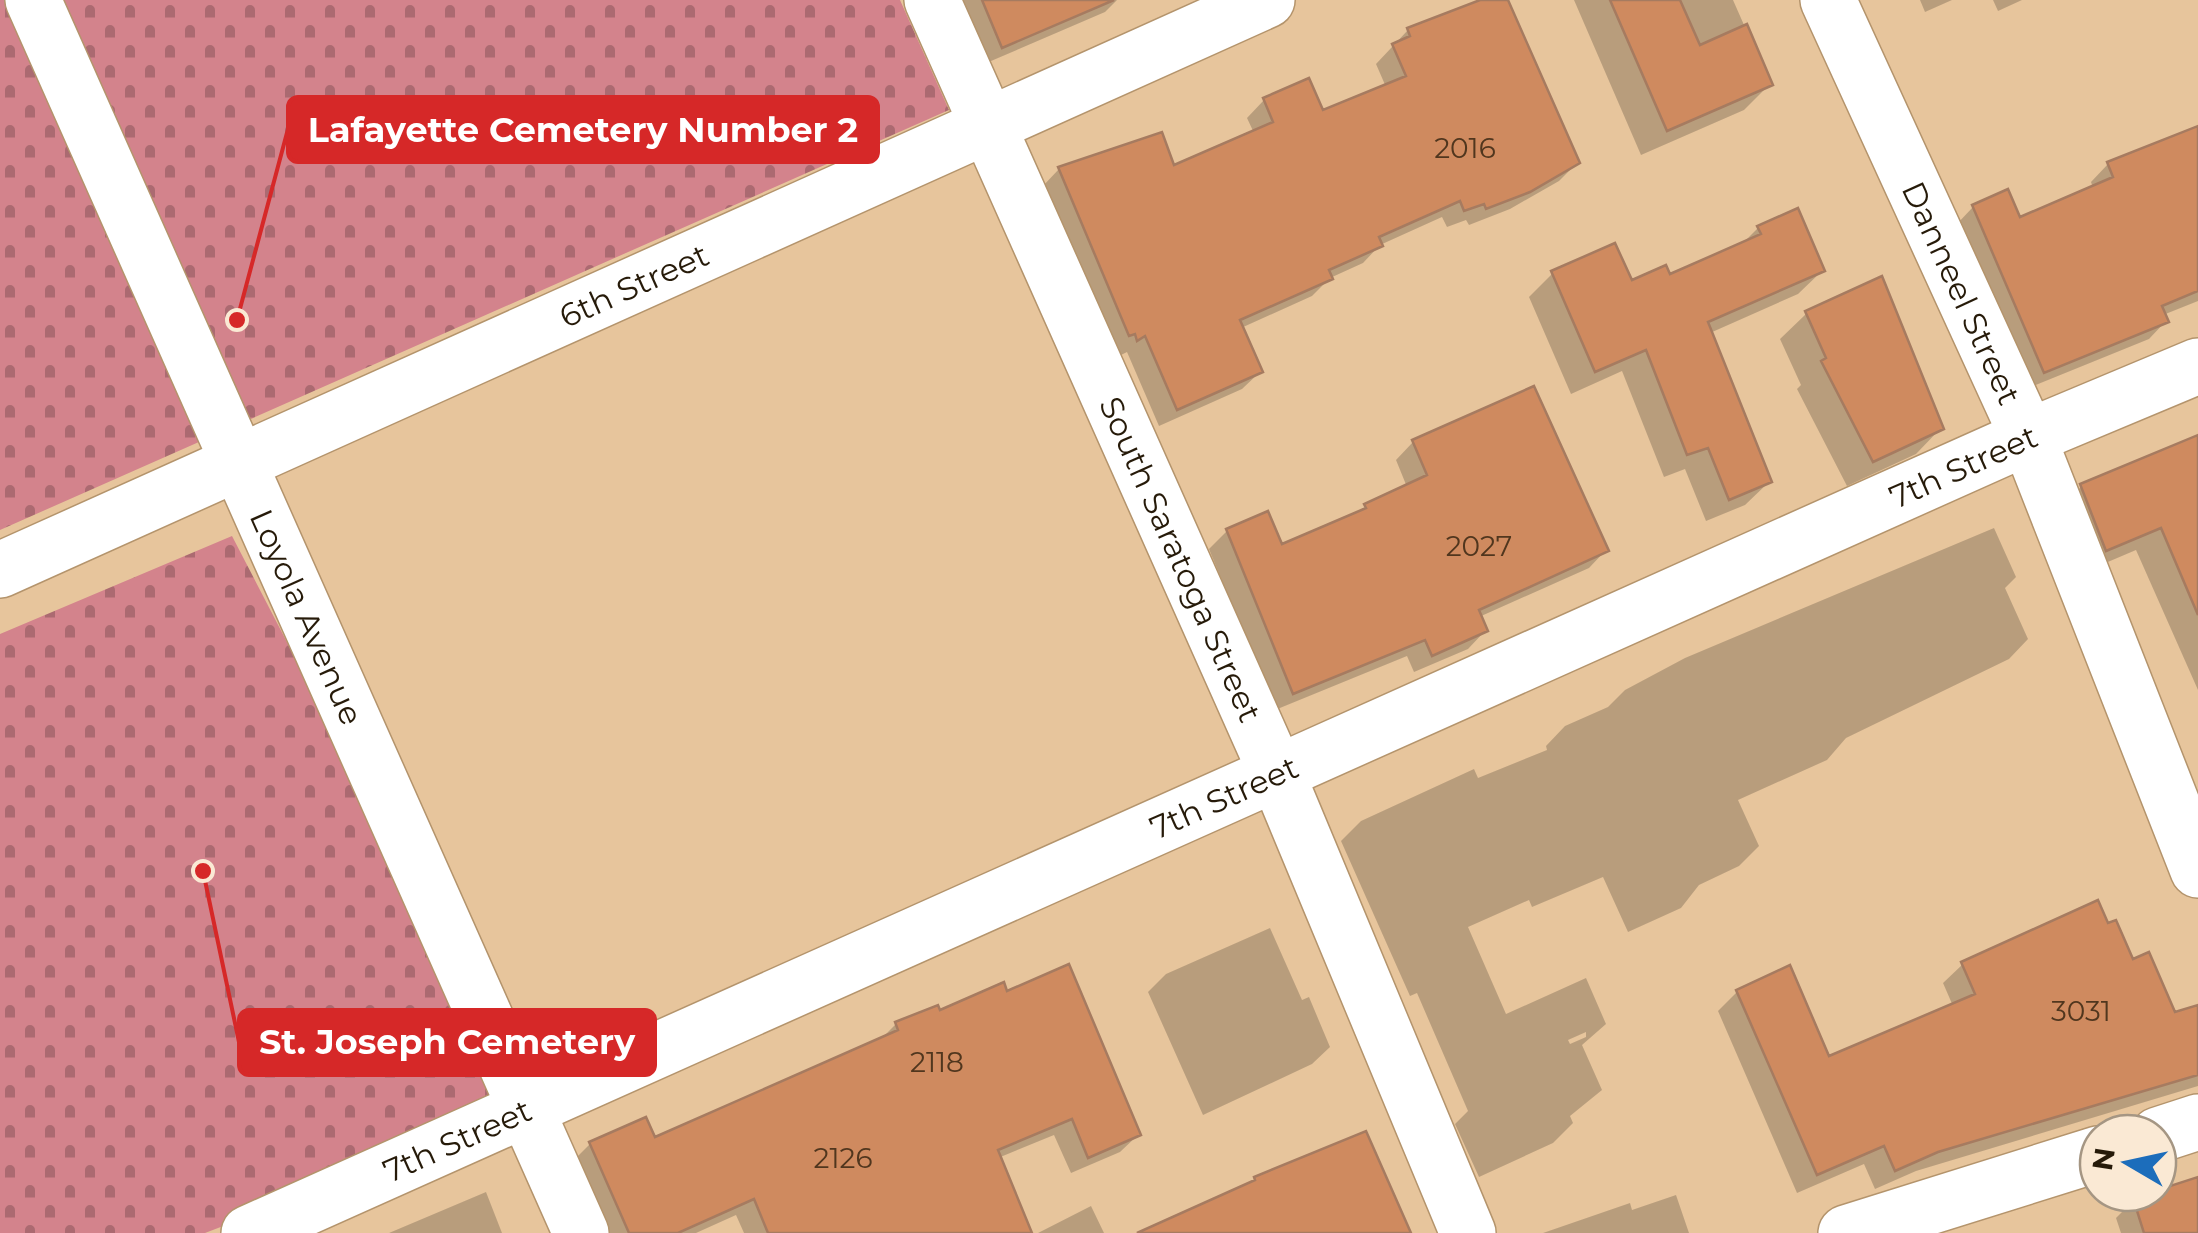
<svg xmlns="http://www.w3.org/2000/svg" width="2198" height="1233" font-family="Montserrat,sans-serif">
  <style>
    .cemetery { fill: url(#cemetery-stones) }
    .shadow { fill: #0003; fill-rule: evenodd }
    .building { fill: #cf8a5f; stroke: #a67b60; stroke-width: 2.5 }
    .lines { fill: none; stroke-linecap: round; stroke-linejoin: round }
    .minor-casing { stroke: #b4946c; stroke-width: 58 }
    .minor { stroke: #fff; stroke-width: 55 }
    .labels { text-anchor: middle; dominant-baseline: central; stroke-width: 10; stroke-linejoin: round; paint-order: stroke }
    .number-label { font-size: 28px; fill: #50361e }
    .street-label { font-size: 32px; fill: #261a09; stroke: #fae9d4 }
    .leader { fill: none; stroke: #d62828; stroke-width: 4 }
    .callout-dot { fill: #d62828; stroke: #fae9d4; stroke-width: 4 }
    .callout { fill: #d62828; stroke: #d62828; stroke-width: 4 }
    .callout-label { font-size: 35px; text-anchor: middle; font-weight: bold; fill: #fff }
  </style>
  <defs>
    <pattern id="cemetery-stones" width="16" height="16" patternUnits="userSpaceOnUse" patternTransform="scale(2.5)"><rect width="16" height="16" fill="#d3838c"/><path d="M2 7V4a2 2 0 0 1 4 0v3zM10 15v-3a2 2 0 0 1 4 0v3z" fill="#ab6a71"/></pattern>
  </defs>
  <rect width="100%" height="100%" fill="#e7c59c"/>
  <path class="cemetery" d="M0,0H900L949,110L0,530Z
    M232,536L529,1109L205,1233H0V634Z"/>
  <path class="shadow" d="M957,0H1117L1105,12L984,64Z
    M1490,0H1505L1577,163L1559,181L1510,209L1469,225L1466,220L1447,227L1442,217L1380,245L1363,263L1330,278L1312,296L1241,328L1260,372L1242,389L1159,426L1127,352L1119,356L1042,187L1059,169L1172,168L1254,133L1247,118L1264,100L1322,113L1386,87L1376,64L1408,30Z
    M1574,0H1733L1770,84L1744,110L1641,155Z
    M1920,0H1952L1925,12Z
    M1993,0H2022L1998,11Z
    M2198,128V301L2163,315L2166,321L2149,339L2026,389L1956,225L1973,207L2019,220L2093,188L2091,182L2108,164Z
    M1758,228L1822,271L1798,294L1710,333L1769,482L1745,505L1706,521L1685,469L1664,477L1622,371L1571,394L1529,297L1553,273L1630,284L1668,277L1741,245Z
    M1880,280L1941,428L1916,454L1847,486L1797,389L1801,385L1780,339L1806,314Z
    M2198,438V690L2136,550L2082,573L2057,511L2082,486Z
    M1413,442L1606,550L1589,568L1479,617L1485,631L1468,649L1414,672L1407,656L1275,710L1209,549L1227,531L1280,547L1356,515L1365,506L1407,487L1396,460Z
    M1994,528L2016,577L2005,588L2028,639L2009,659L1846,738L1827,760L1738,800L1759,846L1739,866L1699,885L1681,908L1628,932L1603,877L1532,907L1529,900L1468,927L1506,1014L1586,978L1606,1024L1582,1045L1602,1090L1570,1116L1573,1123L1553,1143L1479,1177L1455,1124L1468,1111L1417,993L1410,996L1341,841L1361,821L1474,769L1478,778L1547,750L1546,746L1565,726L1608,707L1625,690L1685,658ZM1586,1032V1037L1570,1044L1568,1040Z
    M2107,926L2174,1016L2198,1009V1086L1916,1171L1875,1189L1864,1164L1797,1193L1718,1011L1737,992L1828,1059L1953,1006L1943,983L1963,964Z
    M1270,928L1302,1000L1309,997L1330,1047L1312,1064L1203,1115L1148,992L1166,974Z
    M1006,994L1138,1135L1120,1152L1071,1173L1054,1135L998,1158L1029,1233H744L736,1215L696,1233H604L572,1162L590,1144L653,1140L880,1040L896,1024Z
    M2198,1179V1233H2121L2116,1218L2134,1200Z
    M486,1192L502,1233H389Z
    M1676,1195L1689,1233H1543L1630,1203L1632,1210Z
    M1091,1206L1104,1233H1038Z"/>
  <path class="building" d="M982,0H1114L1002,48Z
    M1480,0H1508L1580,163L1530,192L1486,209L1484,204L1464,211L1460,201L1379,237L1383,246L1329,270L1333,279L1240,320L1263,372L1177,410L1145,336L1137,341L1135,334L1129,336L1058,167L1162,132L1174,165L1273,122L1263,98L1309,78L1323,110L1406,76L1392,44L1410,36L1407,28Z
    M1610,0H1680L1700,45L1747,24L1773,85L1667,131Z
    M2198,126V291L2162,306L2169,322L2044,373L1972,205L2008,189L2020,217L2113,177L2107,162Z
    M1798,208L1825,271L1708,322L1772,482L1729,500L1708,448L1687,455L1646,350L1595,372L1551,271L1615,243L1632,280L1666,265L1670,274L1761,234L1757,226Z
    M1882,276L1944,429L1873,462L1821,361L1826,358L1805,311Z
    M1534,386L1609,551L1479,610L1488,631L1432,656L1425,640L1293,694L1226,529L1268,511L1282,544L1366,508L1364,504L1427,475L1412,440Z
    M2198,435V615L2161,528L2106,551L2080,484Z
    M2098,900L2108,923L2116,920L2133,959L2149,952L2175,1012L2198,1005V1075L1938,1152L1895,1171L1884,1146L1817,1175L1736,990L1790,965L1829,1056L1975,994L1961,962Z
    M1069,964L1141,1135L1088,1158L1072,1119L998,1150L1032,1233H768L754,1199L678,1233H629L589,1142L646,1117L655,1137L898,1030L895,1022L938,1005L940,1010L1004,982L1007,991Z
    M1366,1131L1411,1233H1137L1255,1180L1254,1177Z
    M2198,1177V1233H2144L2133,1198Z"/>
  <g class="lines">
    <g class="minor-casing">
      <g id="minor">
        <path id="s1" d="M33,0L581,1233"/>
        <path id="s2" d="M932,0L1277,774L1468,1233"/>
        <path id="s3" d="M1828,0L2028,437L2198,870"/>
        <path id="s4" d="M0,570L1267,0"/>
        <path d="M2158,1135L2198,1122"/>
        <path id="s5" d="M249,1233L2028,437L2198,366"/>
        <path d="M1846,1233L2098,1154"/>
      </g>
    </g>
    <use href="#minor" class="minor"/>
  </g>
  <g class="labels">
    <g class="number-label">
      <text x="1465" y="148">2016</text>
      <text x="1479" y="546">2027</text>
      <text x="2081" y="1011">3031</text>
      <text x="937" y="1062">2118</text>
      <text x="843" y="1158">2126</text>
    </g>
    <g class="street-label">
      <text stroke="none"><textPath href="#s4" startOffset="695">6th Street</textPath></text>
      <text stroke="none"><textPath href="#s3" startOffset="322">Danneel Street</textPath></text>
      <text stroke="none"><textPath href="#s5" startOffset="1878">7th Street</textPath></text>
      <text stroke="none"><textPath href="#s2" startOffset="612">South Saratoga Street</textPath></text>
      <text stroke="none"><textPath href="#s1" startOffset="675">Loyola Avenue</textPath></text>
      <text stroke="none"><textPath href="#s5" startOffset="1068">7th Street</textPath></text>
      <text stroke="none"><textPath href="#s5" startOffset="228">7th Street</textPath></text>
    </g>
  </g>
  <path class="leader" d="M237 320L288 129M203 871L239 1042"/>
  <g class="callout-dot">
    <circle cx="237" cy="320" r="10"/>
    <circle cx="203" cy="871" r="10"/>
  </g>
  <g class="callout">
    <rect x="288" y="97" width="590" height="65" rx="10"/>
    <rect x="239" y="1010" width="416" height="65" rx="10"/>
  </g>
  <g class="callout-label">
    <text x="583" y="142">Lafayette Cemetery Number 2</text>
    <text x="447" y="1054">St. Joseph Cemetery</text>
  </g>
  <g transform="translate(2128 1163) rotate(279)"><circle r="48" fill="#fae9d4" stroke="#a59683" stroke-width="2.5"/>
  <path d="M0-8L18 38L0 25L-18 38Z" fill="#1c6dbb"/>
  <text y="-15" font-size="28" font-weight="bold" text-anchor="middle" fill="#261a09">N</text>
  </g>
</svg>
